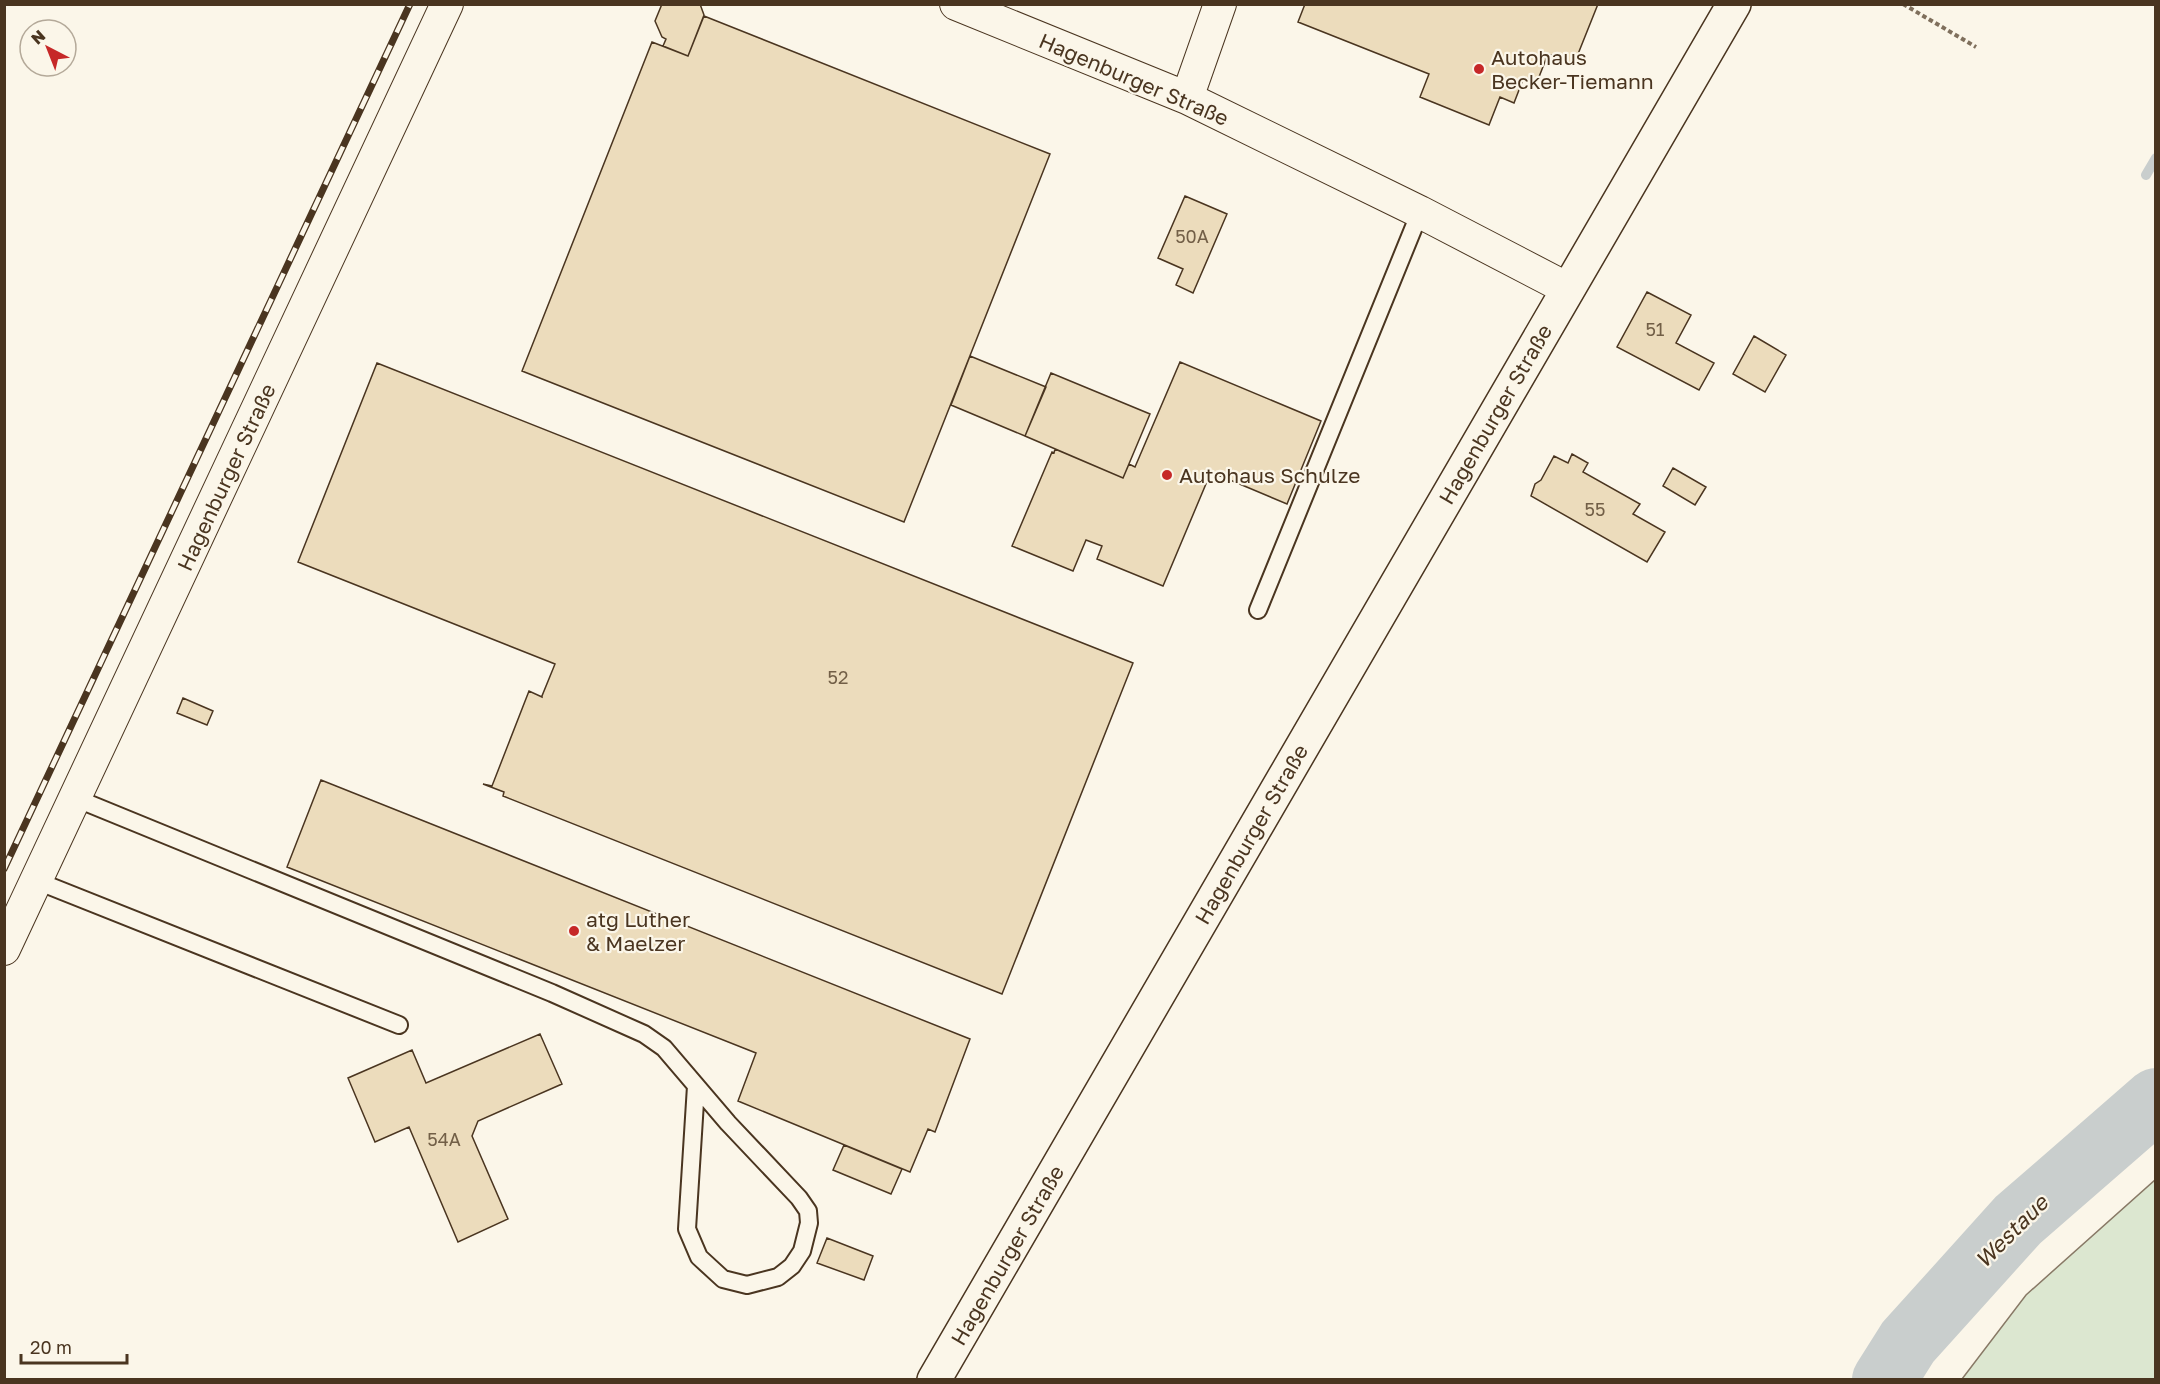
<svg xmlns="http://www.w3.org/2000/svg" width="2160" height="1384" font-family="'Golos Text',sans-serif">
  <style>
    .green { fill: #dce7d0; stroke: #887966; stroke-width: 1.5 }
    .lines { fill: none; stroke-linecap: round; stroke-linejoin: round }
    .stream { stroke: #c9cecd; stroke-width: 10 }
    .river { stroke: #c9cecd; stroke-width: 64 }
    .building { fill: #ecdcbc; stroke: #4a3520; stroke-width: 1.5 }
    .lane-casing { stroke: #4a3520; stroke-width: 20 }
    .street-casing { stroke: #4a3520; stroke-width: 34 }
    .primary-casing { stroke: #4a3520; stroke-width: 36 }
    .path { stroke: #7f6f5c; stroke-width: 4; stroke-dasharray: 4.5 3; stroke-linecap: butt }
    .lane { stroke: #fbf6e9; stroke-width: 16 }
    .street { stroke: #fbf6e9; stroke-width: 32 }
    .primary { stroke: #fbf6e9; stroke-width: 33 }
    .rail-casing { stroke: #4a3520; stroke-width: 7 }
    .rail { stroke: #fbf6e9; stroke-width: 4.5; stroke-dasharray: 14; stroke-linecap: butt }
    .poi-dot { fill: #c62828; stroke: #fbf6e9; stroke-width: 2 }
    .labels { text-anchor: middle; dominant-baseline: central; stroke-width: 4.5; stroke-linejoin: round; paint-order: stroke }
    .number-label { font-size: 18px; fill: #725f47 }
    .poi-label { font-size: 21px; fill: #4a3520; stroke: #fbf6e9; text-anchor: start }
    .street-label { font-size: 21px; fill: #4a3520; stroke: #fbf6e9 }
    .water-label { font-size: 22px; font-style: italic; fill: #4a3520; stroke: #fbf6e9 }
  </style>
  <rect width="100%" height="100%" fill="#fbf6e9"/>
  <path class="green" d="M2155,1180V1379H1962L2026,1295Z"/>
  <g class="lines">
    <path class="stream" d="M2146,175L2156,158"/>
    <path class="river" d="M1884,1380L1908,1342L2018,1220L2156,1100"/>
  </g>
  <path class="building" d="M662,4H700L704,15L688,56L663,46L666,39L662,37L655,21Z
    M1305,4H1598L1574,64L1548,54L1537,82L1524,77L1514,103L1500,97L1489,125L1420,97L1429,74L1298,22Z
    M704,16L1050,154L904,522L522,371L652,42L688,56Z
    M1185,196L1227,214L1193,293L1176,285L1183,269L1158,258Z
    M1647,292L1691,315L1676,343L1714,363L1699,390L1617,347Z
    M1754,336L1786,355L1765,392L1733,374Z
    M970,356L1046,387L1025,436L951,405Z
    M1180,362L1321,421L1287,504L1211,472L1163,586L1097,559L1102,546L1086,540L1073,571L1012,546L1052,452L1054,453L1055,449L1123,478L1129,464L1135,467Z
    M377,363L1133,663L1002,994L503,796L504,792L483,784L492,786L529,691L542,697V696L555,664L298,562Z
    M1051,373L1150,414L1123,478L1025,436Z
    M1572,454L1588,463L1583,472L1640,504L1633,514L1665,532L1647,562L1531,496L1535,484L1541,480L1554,456L1568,463Z
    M1673,468L1706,487L1695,505L1663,486Z
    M183,698L213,711L207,725L177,713Z
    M321,780L970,1039L935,1132L928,1129L910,1172L738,1101L756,1053L287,867Z
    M540,1034L562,1084L478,1121L472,1136L508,1219L458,1242L409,1127L375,1142L348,1078L412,1050L426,1083Z
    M844,1145L902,1169L891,1194L833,1170Z
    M827,1238L873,1256L864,1280L817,1263Z"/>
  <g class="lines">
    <g class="lane-casing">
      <path id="lane" d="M1258,610L1420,212
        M75,798L552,993L644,1034L664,1048L728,1123L799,1198L808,1211L809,1223L802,1251L792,1266L778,1277L747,1285L723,1279L699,1257L687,1229L696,1086
        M37,881L399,1025"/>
    </g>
    <g class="street-casing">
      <path id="street" d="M956,4L1187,98L1420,212L1568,289
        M1187,98L1220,4
        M4,949L447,4"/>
    </g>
    <g class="primary-casing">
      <path id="primary" d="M934,1380L1734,4"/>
    </g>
    <path class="path" d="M1903,4L1976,47"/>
    <use href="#lane" class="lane"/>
    <use href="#street" class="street"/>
    <use href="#primary" class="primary"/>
    <g class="rail-casing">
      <path id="rail" d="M4,869L410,4"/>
    </g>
    <use href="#rail" class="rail"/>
  </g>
  <g class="poi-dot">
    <circle cx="1479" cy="69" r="6"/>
    <circle cx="1167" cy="475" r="6"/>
    <circle cx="574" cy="931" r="6"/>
  </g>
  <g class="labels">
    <g class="number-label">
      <text x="1192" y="236">50A</text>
      <text x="1655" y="329">51</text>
      <text x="1595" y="509">55</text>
      <text x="838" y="677">52</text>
      <text x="444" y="1139">54A</text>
    </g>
    <g class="poi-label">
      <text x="1491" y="57">Autohaus<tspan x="1491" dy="24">Becker-Tiemann</tspan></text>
      <text x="1179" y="475">Autohaus Schulze</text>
      <text x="586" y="919">atg Luther<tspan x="586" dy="24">&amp; Maelzer</tspan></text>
    </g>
    <g class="street-label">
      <text transform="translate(1134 79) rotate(23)">Hagenburger Straße</text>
      <text transform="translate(1495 414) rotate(-60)">Hagenburger Straße</text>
      <text transform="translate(226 477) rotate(-65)">Hagenburger Straße</text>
      <text transform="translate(1251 834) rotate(-60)">Hagenburger Straße</text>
      <text transform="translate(1007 1255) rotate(-60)">Hagenburger Straße</text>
    </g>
    <g class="water-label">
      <text transform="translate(2011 1231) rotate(-45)">Westaue</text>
    </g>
  </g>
  <rect width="2160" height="1384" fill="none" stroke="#4a3520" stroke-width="12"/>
  <g transform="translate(48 48) rotate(318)"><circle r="28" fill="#fbf6e9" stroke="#b4a999" stroke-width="1.5"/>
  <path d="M0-4.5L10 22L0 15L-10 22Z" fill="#c62828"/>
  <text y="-9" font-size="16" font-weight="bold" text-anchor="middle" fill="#4a3520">N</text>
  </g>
  <path d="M21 1354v9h106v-9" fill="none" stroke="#4a3520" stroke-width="3"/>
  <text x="30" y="1354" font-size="18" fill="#4a3520" stroke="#fbf6e9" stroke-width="4.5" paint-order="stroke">20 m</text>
</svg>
